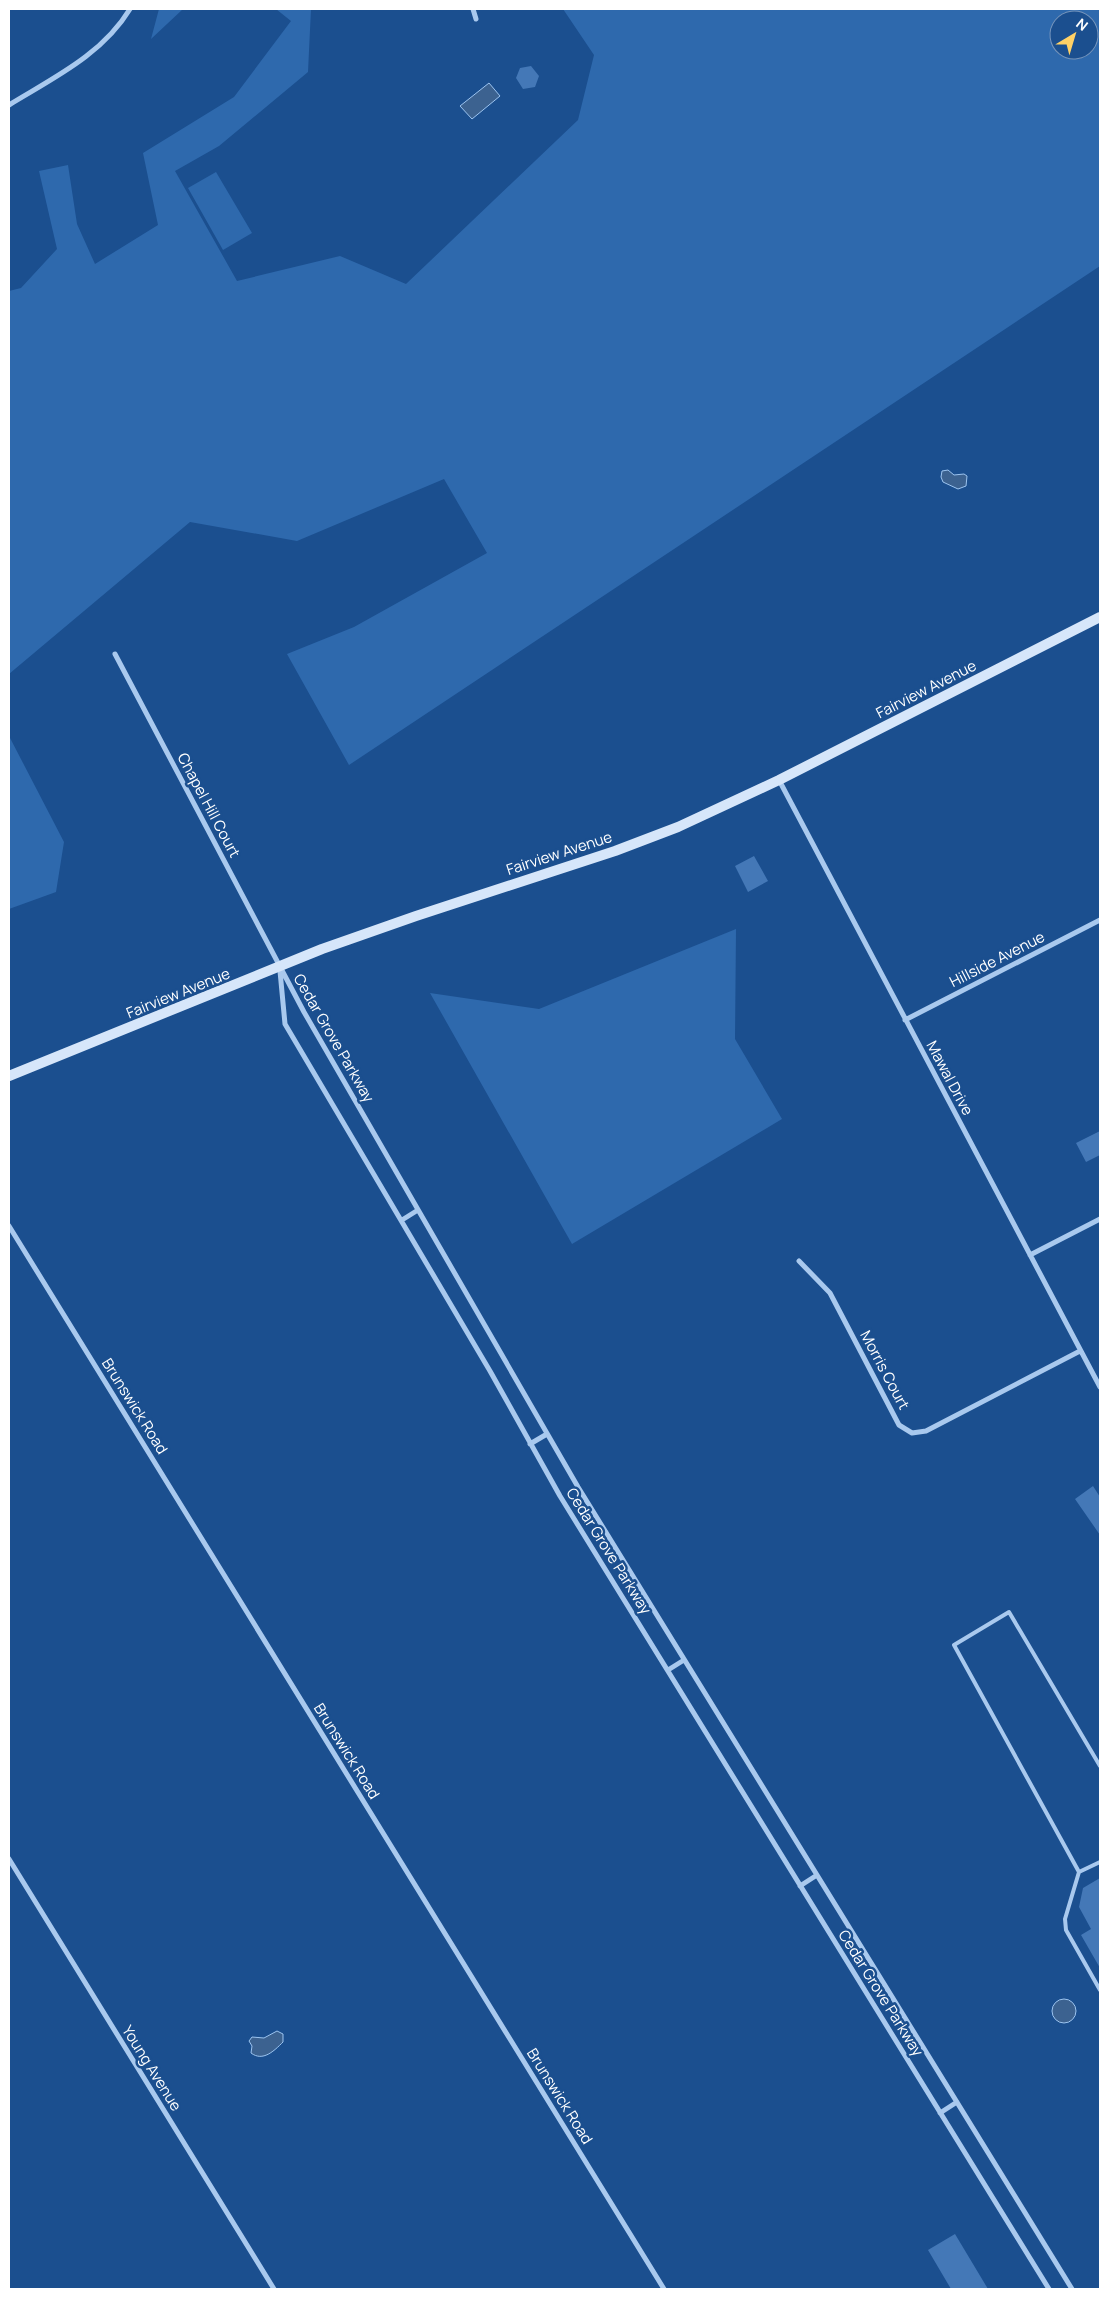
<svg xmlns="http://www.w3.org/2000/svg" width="1109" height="2298" font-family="Manrope,sans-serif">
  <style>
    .green { fill: #2e69ad; fill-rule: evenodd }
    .water { fill: #3c6290; stroke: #9cc4f0 }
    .building { fill: #4478b7 }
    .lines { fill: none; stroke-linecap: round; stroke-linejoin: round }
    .lane { stroke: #a9c9ee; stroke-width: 4 }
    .street { stroke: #a9c9ee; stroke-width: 5 }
    .secondary { stroke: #d6e6fa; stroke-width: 10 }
    .labels { text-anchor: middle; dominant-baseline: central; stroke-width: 5; stroke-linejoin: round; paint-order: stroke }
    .street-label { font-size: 15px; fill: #fff; stroke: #1b4f8f }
  </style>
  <rect width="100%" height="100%" fill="#1b4f8f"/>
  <path class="green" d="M159,9H183L151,39Z
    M276,9H311L308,72L219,146L175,171L237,281L340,256L406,284L578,120L594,55L563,9H1100V266L349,765L287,654L354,627L487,553L444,479L297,541L190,522L9,674V291L21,288L57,249L39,171L68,165L77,224L95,264L158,225L143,153L234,97L291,21ZM1059,20H1089V50H1059Z
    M216,172L252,233L223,250L188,188Z
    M9,736L64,842L56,892L9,909Z
    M736,929L735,1039L782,1119L572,1244L430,993L539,1009Z"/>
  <path class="water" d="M489,83L500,96L472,119L460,106Z
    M948,470L954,475L964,474L967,476L966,486L958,489L943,482L941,477L942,471Z
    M1052 2011a12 12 0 1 1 24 0a12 12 0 1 1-24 0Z
    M277,2031L283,2034V2042C274,2051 263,2062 251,2053L252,2046L249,2041L252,2037L264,2038Z"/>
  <path class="building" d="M531,66L539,76L535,87L523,89L516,78L520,68Z
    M754,856L768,881L748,892L735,866Z
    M1100,1131V1155L1086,1162L1076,1143Z
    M1093,1486L1100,1497V1535L1075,1499Z
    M1100,1878V1968L1081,1935L1091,1929L1079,1907L1083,1888Z
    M955,2234L988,2289H951L928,2250Z"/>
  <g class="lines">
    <path class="lane" d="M1100,1766L1009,1612L954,1645L1079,1872L1065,1919L1066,1930L1100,1990
      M1079,1872L1100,1862"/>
    <path class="street" d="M473,9L476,19
      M9,105C53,78 102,55 130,9
      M115,654L304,1012L578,1487L1072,2289
      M779,780L1100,1387
      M280,971L285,1024L490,1371L560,1496L1049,2289
      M905,1020L1100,920
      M402,1220L418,1210
      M9,1226L664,2289
      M1030,1255L1100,1219
      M799,1261L830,1293L899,1425L912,1433L926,1431L1080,1351
      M530,1444L547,1434
      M668,1670L684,1660
      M9,1859L274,2289
      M800,1886L817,1875
      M940,2113L957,2102"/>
    <path class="secondary" d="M9,1076L322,949L416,916L615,851L678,827L779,780L1100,617"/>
  </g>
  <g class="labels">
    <g class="street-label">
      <text transform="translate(926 689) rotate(-27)">Fairview Avenue</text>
      <text transform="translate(209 805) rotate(62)">Chapel Hill Court</text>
      <text transform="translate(559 853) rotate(-18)">Fairview Avenue</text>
      <text transform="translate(997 959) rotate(-27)">Hillside Avenue</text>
      <text transform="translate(178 993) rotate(-22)">Fairview Avenue</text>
      <text transform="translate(334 1038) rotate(60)">Cedar Grove Parkway</text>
      <text transform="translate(950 1078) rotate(62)">Mawal Drive</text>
      <text transform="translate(885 1370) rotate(62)">Morris Court</text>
      <text transform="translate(135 1406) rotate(58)">Brunswick Road</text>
      <text transform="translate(609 1551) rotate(58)">Cedar Grove Parkway</text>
      <text transform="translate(347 1751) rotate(58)">Brunswick Road</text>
      <text transform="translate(881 1993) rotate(58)">Cedar Grove Parkway</text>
      <text transform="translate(152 2068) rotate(58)">Young Avenue</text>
      <text transform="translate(560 2096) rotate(58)">Brunswick Road</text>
    </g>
  </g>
  <rect width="1109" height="2298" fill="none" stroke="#ffffff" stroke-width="20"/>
  <g transform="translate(1074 35) rotate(38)"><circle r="24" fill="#1b4f8f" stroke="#7695bc"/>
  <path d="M0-4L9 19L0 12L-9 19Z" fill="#ffd166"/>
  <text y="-8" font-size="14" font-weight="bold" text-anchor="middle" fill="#ffffff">N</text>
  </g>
</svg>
